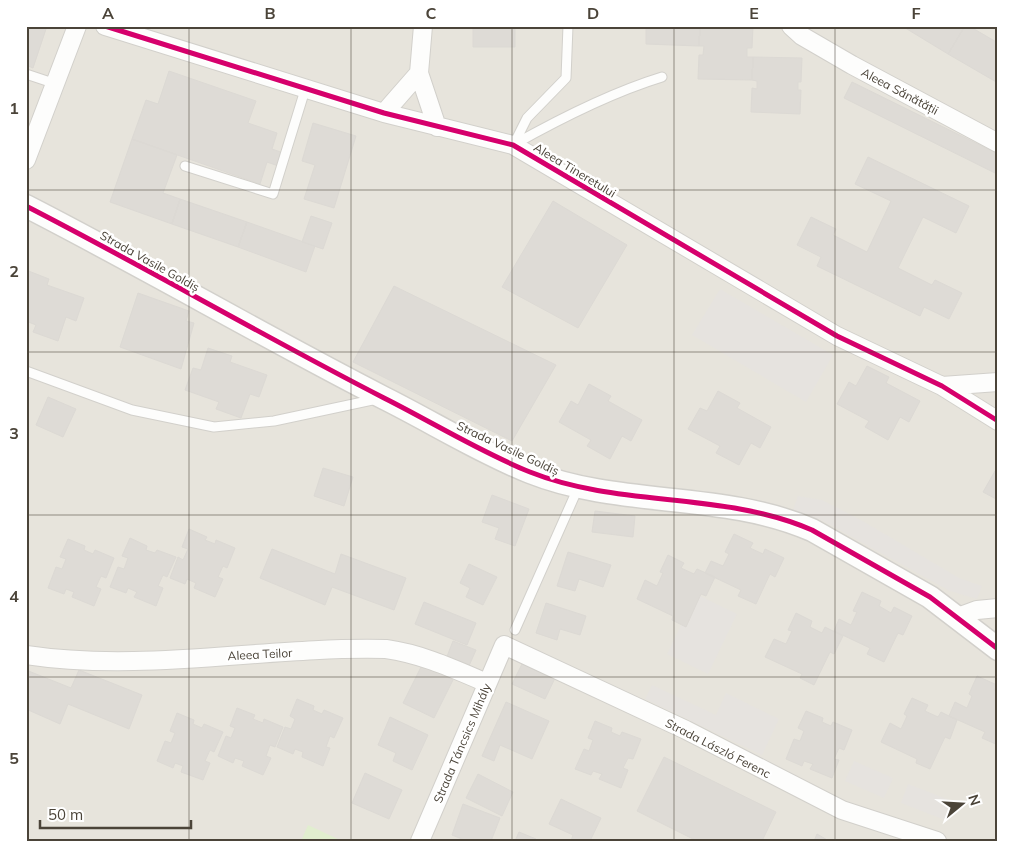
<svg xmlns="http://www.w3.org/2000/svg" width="1024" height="867" font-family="Mulish,sans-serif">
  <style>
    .residential { fill: #e7e4dc }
    .green { fill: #e1eecf }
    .parking { fill: #e6e3df }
    .building { fill: #dedbd6; stroke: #dcd9d4 }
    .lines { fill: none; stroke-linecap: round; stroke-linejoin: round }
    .service-casing { stroke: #d2d0cb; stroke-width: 11 }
    .minor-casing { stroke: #d2d0cb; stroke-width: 20 }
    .tertiary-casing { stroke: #d2d0cb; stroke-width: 25 }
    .service { stroke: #fdfdfc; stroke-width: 9 }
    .minor { stroke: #fdfdfc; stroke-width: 18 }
    .tertiary { stroke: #fdfdfc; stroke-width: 22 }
    .cycleway-casing { stroke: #fff; stroke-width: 8 }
    .cycleway { stroke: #d6006c; stroke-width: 5 }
    .grid { fill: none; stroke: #4b4439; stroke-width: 1; stroke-opacity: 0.55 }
    .labels { text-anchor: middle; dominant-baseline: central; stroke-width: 5; stroke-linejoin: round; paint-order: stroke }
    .street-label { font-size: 12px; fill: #4b4439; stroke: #fff }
    .neatline { fill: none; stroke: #4b4439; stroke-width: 2 }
    .grid-label { font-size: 16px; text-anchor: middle; font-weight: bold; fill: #4b4439 }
  </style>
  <rect width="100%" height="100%" fill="#f4f2ee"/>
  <path class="residential" d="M26,26H998V841H26Z"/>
  <path class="green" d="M308,825L342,841H301Z"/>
  <path class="parking" d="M720,289L833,355L806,402L692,335Z
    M798,496L822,500L861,520L959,578L982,586L977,599L950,591L823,521L793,510Z
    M696,594L737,614L708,674L667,654Z
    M652,685L716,715L726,693L779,719L762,755L645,699Z
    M854,761L893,778L884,798L845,781Z
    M908,784L952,801L945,820L901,803Z"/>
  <path class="building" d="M26,26H47L33,68L26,65Z
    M473,26H515V47H473Z
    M646,26H700L699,46L646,44Z
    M700,26H753L752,48H747V57H753L752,80L698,79L699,55H703L704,46H699Z
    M902,26H965L948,54Z
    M965,26H969L998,43V83L948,54Z
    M753,57L802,58L801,82H798V90H801L800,114L751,112L752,88L757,89V81L752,80Z
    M169,71L256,101L248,123L277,133L272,149L289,155L284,168L267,162L260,184L132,139L146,100L158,104Z
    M852,82L998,154V168L995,173L844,98Z
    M313,123L356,136L334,208L304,199L315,165L302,161Z
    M132,139L177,155L163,193L180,199L172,224L110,202Z
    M868,157L969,206L956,233L923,217L898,268L932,285L935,280L962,293L949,319L924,307L920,316L817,266L821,257L797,245L811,217L836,229L833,235L867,252L891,201L855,184Z
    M180,199L247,222L238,247L172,224Z
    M553,201L627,245L578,328L502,287Z
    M311,216L332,223L323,249L302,242Z
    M247,222L315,246L306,272L238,247Z
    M26,270L49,279L47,285L84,298L76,321L66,317L58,341L33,332L36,325L26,321Z
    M394,286L556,365L512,441L353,362Z
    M138,293L189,311L186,321L194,323L181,369L120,347Z
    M208,348L232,356L230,362L267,375L259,397L250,394L241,418L216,409L219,402L185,390L193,368L201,370Z
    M867,366L889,377L886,383L920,401L909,422L900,417L888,440L865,427L869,421L837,404L849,382L856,386Z
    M589,384L611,396L608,401L642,420L631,441L622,436L610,459L587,446L591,440L559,422L571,401L578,405Z
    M718,391L740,403L737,408L771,427L760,448L751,443L739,465L716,453L720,446L688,429L700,408L707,411Z
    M48,397L76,409L63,437L36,425Z
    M323,468L353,477L344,506L314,496Z
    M995,471L998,472V500L983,492Z
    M492,495L529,509L515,546L495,539L499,528L482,522Z
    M595,511L635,516L633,537L592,532Z
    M189,529L207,537L205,540L215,544L216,540L235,548L227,568L223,566L218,577L223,579L215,597L194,588L196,583L187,579L185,584L170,578L178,557L183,560L188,549L182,547Z
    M734,534L753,543L750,548L763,554L765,549L784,558L775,577L770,574L756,604L738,596L741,590L705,573L711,561L723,566L729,554L725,552Z
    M130,538L147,546L146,550L155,553L157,550L176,557L167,577L163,575L158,586L163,588L156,606L134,597L137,592L128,588L126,593L110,587L118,567L124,569L128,558L122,556Z
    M68,539L85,546L84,550L93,554L95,550L114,558L106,578L101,576L96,587L101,589L94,606L72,597L74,592L66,589L64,594L48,588L56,567L62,569L66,559L60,557Z
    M272,549L335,574L341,554L406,578L394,610L332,587L325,605L260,578Z
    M568,552L611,565L603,587L579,579L575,591L557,586Z
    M668,555L684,563L681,568L694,574L697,569L715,577L706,596L701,594L686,627L672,620L673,616L637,599L645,580L657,586L663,573L660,572Z
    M469,564L497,577L483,605L466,597L470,588L460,583Z
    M862,592L881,601L879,606L891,613L894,607L912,616L903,635L898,633L884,662L867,654L870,648L834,631L839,619L851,625L857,612L853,611Z
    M424,602L476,623L467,645L415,624Z
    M546,603L586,616L580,635L560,629L557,640L536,633Z
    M796,613L812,621L810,627L822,633L825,627L843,636L834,654L830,652L814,685L800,678L802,674L765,657L774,639L786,644L792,631L788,630Z
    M453,641L476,650L468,668L446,659Z
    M524,660L556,676L545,699L512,684Z
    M422,665L453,680L434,718L403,703Z
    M26,670L71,688L79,670L142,695L129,729L68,704L60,724L26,709Z
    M977,676L997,685L994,690L998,692V745L982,738L985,732L949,716L955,702L967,708L972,696L969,694Z
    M912,698L928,705L925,711L938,717L941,712L957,720L950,739L945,737L930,769L916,763L917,759L881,742L890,723L901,729L907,716L904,714Z
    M297,699L314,706L313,710L322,714L324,710L343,718L334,738L330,736L326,747L330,748L323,766L302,757L303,752L295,749L293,754L277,747L285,727L291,729L295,719L290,716Z
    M506,702L549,721L532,759L500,745L494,761L482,756Z
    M237,708L255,715L253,719L263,723L264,719L283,727L275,747L270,745L266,756L271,758L263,775L242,766L244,761L235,758L233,763L218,756L226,736L231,738L235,728L230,726Z
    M806,711L823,718L822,722L831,726L833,722L852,730L844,750L839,748L834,759L839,760L832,778L810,769L813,764L804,761L802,766L786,759L794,739L800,741L804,731L798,728Z
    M177,713L194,720L193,724L202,728L204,724L223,732L214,752L210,750L205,761L210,763L203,780L181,772L183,766L175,763L173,768L157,761L165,741L171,743L175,733L170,731Z
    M390,717L428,735L412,770L393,761L396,753L378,745Z
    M595,721L612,728L611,732L620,736L622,732L641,739L633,759L628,758L623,768L628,770L621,788L599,779L602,774L593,771L591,775L575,769L584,749L589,751L593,740L588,738Z
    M664,757L776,812L762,841H697L637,811Z
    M365,773L402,790L389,819L352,803Z
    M478,774L513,792L502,816L466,798Z
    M561,799L601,818L590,841H571L573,835L549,824Z
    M463,804L500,818L491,841H467L452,835Z
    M519,832L536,839V841H515Z
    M817,834L829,841H814Z"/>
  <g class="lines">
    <g class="service-casing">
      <path id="service" d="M26,74L56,84
        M514,144L527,118L566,78L568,26
        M513,145C561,118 610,93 662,77
        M185,166L273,194L305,90
        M26,371L132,410L214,427L274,421L377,399
        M515,630L578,488"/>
    </g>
    <g class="minor-casing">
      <path id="minor" d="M105,26L384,113L513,145L837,336L942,386L998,421
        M423,26L419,73L437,127
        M791,26L802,36L852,65L998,143
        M384,113L419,73
        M26,160L77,26
        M942,386L998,382
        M958,617L977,610L998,608
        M26,655C145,673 267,646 386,649C422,654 454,669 487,683
        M420,841L504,645L686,730L842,810L937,841"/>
    </g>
    <g class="tertiary-casing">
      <path id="tertiary" d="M26,206C147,268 263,336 384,398C432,422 480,452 530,472C620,508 723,491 812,530L930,597L998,649"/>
    </g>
    <use href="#service" class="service"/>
    <use href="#minor" class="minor"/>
    <use href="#tertiary" class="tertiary"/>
    <g class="cycleway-casing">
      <path id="cycleway" d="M105,26L384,113L513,145L837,336L942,386L998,421
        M26,206C147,268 263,336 384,398C432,422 480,452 530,472C620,508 723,491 812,530L930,597L998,649"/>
    </g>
    <use href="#cycleway" class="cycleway"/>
  </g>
  <path class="grid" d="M189,26V841M351,26V841M512,26V841M674,26V841M835,26V841M26,190H998M26,352H998M26,515H998M26,677H998"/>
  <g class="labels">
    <g class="street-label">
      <text transform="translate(900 91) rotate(28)">Aleea Sănătății</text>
      <text transform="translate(575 170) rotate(31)">Aleea Tineretului</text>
      <text transform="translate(150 261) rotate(29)">Strada Vasile Goldiș</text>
      <text transform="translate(508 448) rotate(25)">Strada Vasile Goldiș</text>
      <text transform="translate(260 654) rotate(-3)">Aleea Teilor</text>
      <text transform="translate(462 743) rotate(-67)">Strada Táncsics Mihály</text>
      <text transform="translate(718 748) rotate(27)">Strada László Ferenc</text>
    </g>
  </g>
  <rect width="1024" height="867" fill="none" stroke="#ffffff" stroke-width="55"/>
  <g transform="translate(962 804) rotate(72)" stroke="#ffffff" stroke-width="4" paint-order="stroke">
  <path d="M0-4L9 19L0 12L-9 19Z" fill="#4b4439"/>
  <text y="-8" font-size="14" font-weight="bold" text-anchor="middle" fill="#4b4439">N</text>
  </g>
  <path d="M40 820v8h151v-8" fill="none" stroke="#4b4439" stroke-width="2.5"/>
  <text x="48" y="820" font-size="15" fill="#4b4439" stroke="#ffffff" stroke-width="4" paint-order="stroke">50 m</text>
  <rect x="28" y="28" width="968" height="812" class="neatline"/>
  <g class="grid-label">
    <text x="108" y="19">A</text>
    <text x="270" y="19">B</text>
    <text x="431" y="19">C</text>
    <text x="593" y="19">D</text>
    <text x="754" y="19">E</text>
    <text x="916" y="19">F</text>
    <text x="14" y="114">1</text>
    <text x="14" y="277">2</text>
    <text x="14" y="439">3</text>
    <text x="14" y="602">4</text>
    <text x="14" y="764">5</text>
  </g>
</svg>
